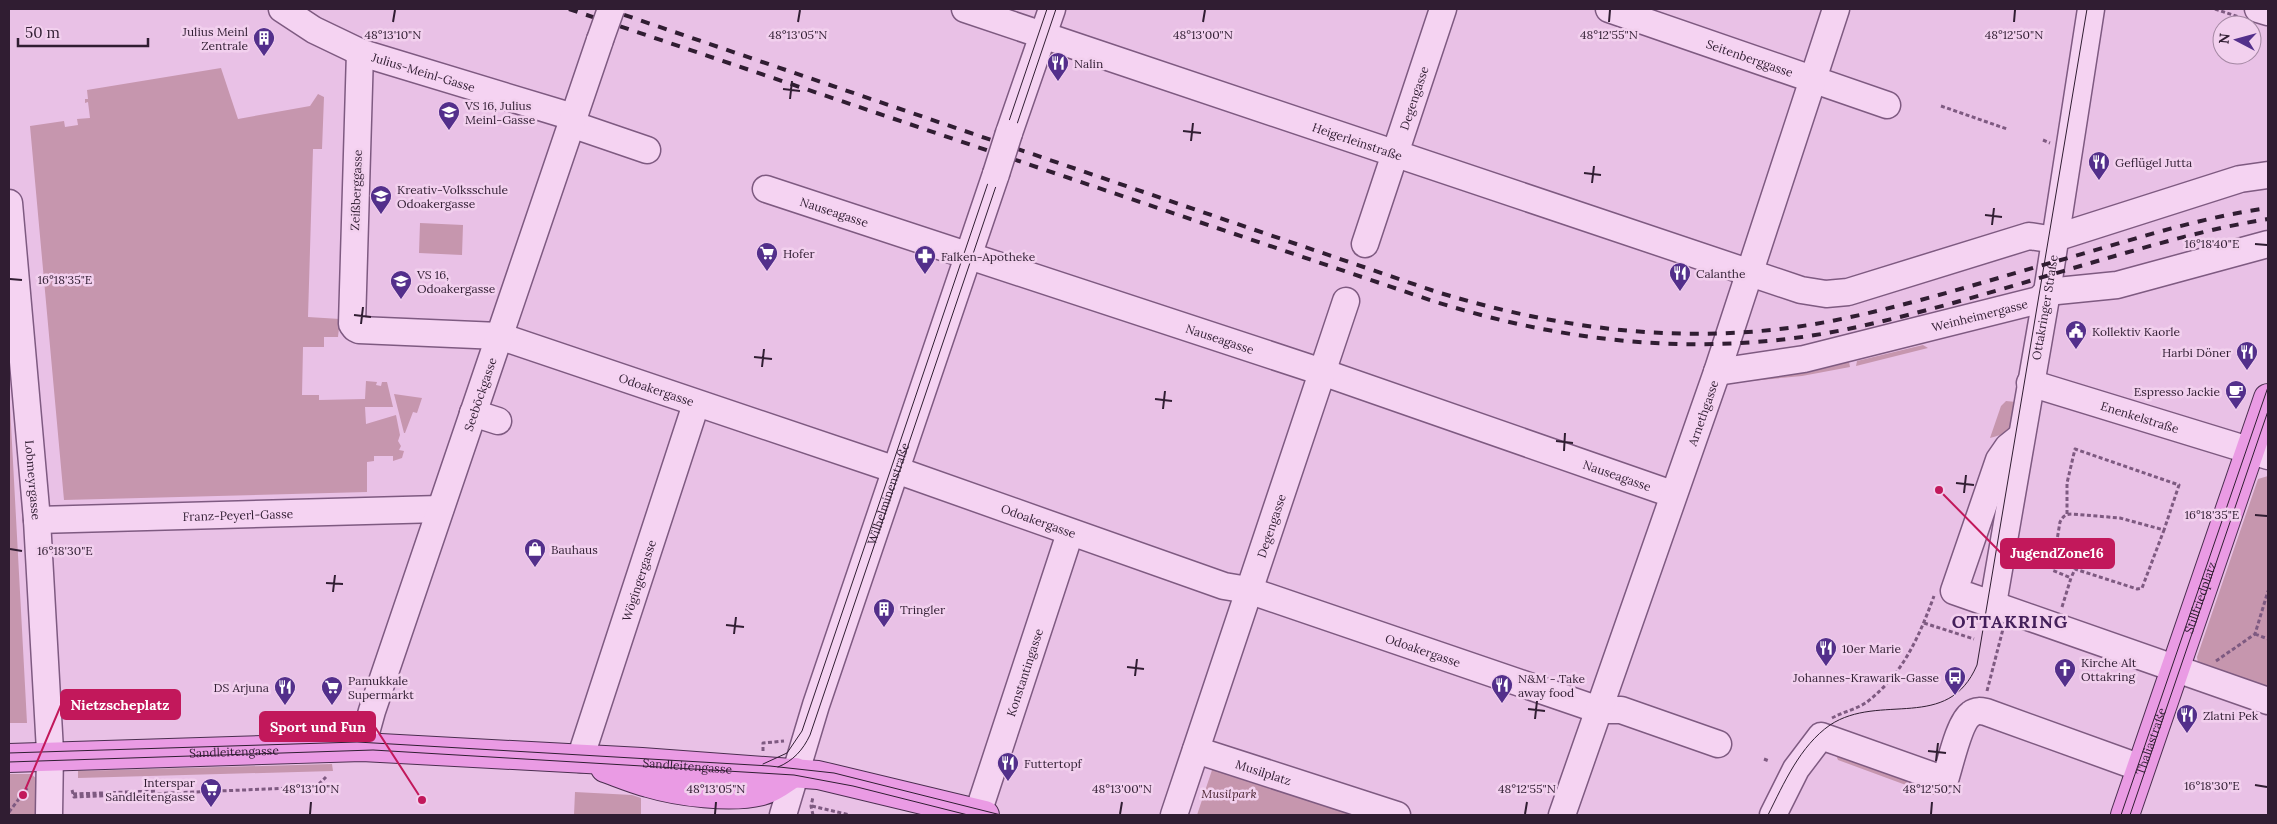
<svg xmlns="http://www.w3.org/2000/svg" width="2277" height="824" font-family="Lora,serif">
  <style>
    .green { fill: #c696ae }
    .lines { fill: none; stroke-linecap: round; stroke-linejoin: round }
    .minor-casing { stroke: #7e5a81; stroke-width: 29 }
    .major-casing { stroke: #4a2e4f; stroke-width: 30 }
    .path { stroke: #7e5a81; stroke-width: 3; stroke-dasharray: 4 2.5; stroke-linecap: butt }
    .minor { stroke: #f5d3f2; stroke-width: 26 }
    .major { stroke: #ea9be4; stroke-width: 28 }
    .tram { stroke: #301d32; stroke-width: 1 }
    .rail { stroke: #301d32; stroke-width: 4; stroke-dasharray: 9 9; stroke-linecap: butt }
    .minor-bridge-casing { stroke: #7e5a81; stroke-width: 29; stroke-linecap: butt }
    .minor-bridge { stroke: #f5d3f2; stroke-width: 26 }
    .ticks { fill: none; stroke: #301d32; stroke-width: 2 }
    .labels { text-anchor: middle; dominant-baseline: central; stroke-width: 5; stroke-linejoin: round; paint-order: stroke }
    .poi-label { font-size: 12px; fill: #301d32; stroke: #f2d0ee; text-anchor: start }
    .street-label { font-size: 12px; fill: #301d32; stroke: #f2d0ee }
    .park-label { font-size: 12px; font-style: italic; fill: #4d2533; stroke: #f2d0ee }
    .district-label { font-size: 18px; font-weight: bold; letter-spacing: 1px; fill: #44205b; stroke: #f2d0ee }
    .ticks-label { font-size: 12px; text-anchor: middle; fill: #301d32; stroke: #f2d0ee; stroke-width: 5; stroke-linejoin: round; paint-order: stroke }
    .leader { fill: none; stroke: #c2185b; stroke-width: 2 }
    .callout-dot { fill: #c2185b; stroke: #f2d0ee; stroke-width: 2 }
    .callout { fill: #c2185b; stroke: #c2185b; stroke-width: 2 }
    .callout-label { font-size: 14px; text-anchor: middle; font-weight: bold; fill: #fff }
  </style>
  <rect width="100%" height="100%" fill="#e9c1e6"/>
  <path class="green" d="M221,68L238,119L310,106L318,94L324,97L322,149H313L308,317L340,319L338,337H324V347H303L302,395H319V400L365,399L366,381L377,382L376,385L381,386L382,382H387L393,407H365L366,424L396,415L400,435L398,441L401,446L399,450L404,451L402,458L393,461V456H374V461L367,462V492L64,500L30,126L64,121L65,127L78,125L77,119L90,118L88,102L85,103V99H88L87,90Z
    M420,223L463,225L462,255L419,253Z
    M1923,345L1928,348L1856,366L1857,361Z
    M1849,362L1850,367L1802,376L1741,382Z
    M9,387L27,723H9Z
    M394,394L422,398L417,413L413,412L405,433H404Z
    M2006,401L2016,402C2013,426 2016,431 1990,438L2001,406Z
    M2268,476V689L2198,664L2197,657L2258,479Z
    M1835,753L1941,787L1939,792L1933,795L1838,760Z
    M332,764L333,771L78,778V771Z
    M1214,764L1363,815H1197Z
    M9,774H31L37,779L38,815H9Z
    M575,792L632,795L641,798V815H574Z"/>
  <g class="lines">
    <g class="minor-casing">
      <g id="minor">
        <path id="s1" d="M282,9L314,30L362,53L573,117"/>
        <path id="s2" d="M965,9L1801,290L1826,294L1848,292L2029,236L2049,239L2055,238L2240,179L2268,175"/>
        <path id="s3" d="M1609,9L1887,105"/>
        <path d="M2258,9L2268,12"/>
        <path id="s4" d="M360,52L352,324L355,328L359,330L499,336L899,471L1224,586L1248,590L1599,710H1621L1718,744"/>
        <path d="M571,124L647,150"/>
        <path d="M1009,133L1052,9"/>
        <path id="s5" d="M766,189L1322,372L1672,494"/>
        <path id="s6" d="M9,203L37,520L50,751L49,815"/>
        <path id="s7" d="M1365,244L1443,9"/>
        <path id="s8" d="M1717,372L1804,359L2039,300L2047,292L2117,285L2268,244"/>
        <path id="s9" d="M2030,383L2268,456"/>
        <path d="M473,413L498,421"/>
        <path d="M2018,439L2008,447L1999,460L1954,591L2268,701"/>
        <path id="s10" d="M37,520L440,509"/>
        <path id="s11" d="M1993,604L2047,292L2091,9"/>
        <path id="s12" d="M362,747L372,711L600,40"/>
        <path id="s13" d="M1196,750L1397,815"/>
        <path id="s14" d="M580,759L696,404"/>
        <path id="s15" d="M978,813L1070,533"/>
        <path id="s16" d="M783,815L816,705L996,174"/>
        <path id="s17" d="M1174,815L1346,301"/>
        <path id="s18" d="M1562,815L1717,372L1836,9"/>
        <path d="M1773,815L1796,769L1821,736L1945,780C1950,765 1959,722 1971,714C1976,710 1981,711 1986,712L2141,768"/>
      </g>
    </g>
    <g class="major-casing">
      <g id="major">
        <path id="s19" d="M9,758L362,747L642,762L818,775L985,815"/>
        <path d="M605,768C619,773 633,779 648,783C678,792 731,799 762,791C774,788 784,779 795,772"/>
        <path id="s20" d="M2125,815L2268,398"/>
      </g>
    </g>
    <path class="path" d="M2215,9L2239,17
      M1941,106L2007,129
      M2043,140L2050,143
      M2067,514V483L2075,449L2179,485L2164,530
      M2062,607L2071,578L2052,570L2060,522C2063,516 2066,514 2072,514L2120,518L2164,530L2142,588L2137,589L2075,569L2071,578
      M1924,623L1974,639
      M2255,634L2268,639
      M2216,661L2255,634L2268,591
      M1987,691L2003,629
      M1832,718C1843,712 1857,709 1867,702C1903,674 1919,637 1934,596
      M763,751V743L784,741
      M1764,759L1769,761
      M72,790L74,797L316,787L326,777
      M73,794L155,791V794
      M812,806L850,815
      M9,812L28,787
      M813,815L811,806L813,797"/>
    <use href="#minor" class="minor"/>
    <use href="#major" class="major"/>
    <path class="tram" d="M2266,9L2268,10
      M9,753L357,742L770,766L834,773L1001,815
      M9,762L373,750L440,754L794,775L853,786L968,815
      M763,764L787,753L802,731L1047,9
      M778,767C793,761 803,750 810,735L1056,9
      M1768,815C1784,783 1800,746 1830,725C1880,692 1948,733 1977,665L2087,9
      M2121,815L2268,387
      M2130,815L2268,411"/>
    <path class="rail" d="M569,9L1433,301C1568,344 1709,358 1848,329C1933,311 2018,284 2101,260C2156,244 2212,228 2268,219
      M607,9L1437,292C1572,333 1707,348 1846,318C1917,303 1987,281 2057,261C2126,242 2196,218 2268,208"/>
    <g class="minor-bridge-casing">
      <path id="minor-bridge" d="M600,40L611,9
        M996,174L1009,133"/>
    </g>
    <use href="#minor-bridge" class="minor-bridge"/>
  </g>
  <path class="ticks" d="M393,22L395,10M798,22L800,10M1203,22L1205,10M1609,22L1610,10M2014,22L2015,10M783,89L800,91M790,99L792,81M1183,131L1201,133M1191,141L1193,123M1584,173L1601,175M1592,183L1594,166M1985,215L2002,217M1992,225L1994,208M2255,244L2267,245M10,279L22,280M354,315L371,317M361,324L363,307M754,357L772,359M762,367L764,349M1155,399L1172,401M1163,409L1165,391M1556,441L1573,443M1564,451L1565,433M1956,483L1974,485M1964,493L1966,475M2255,515L2267,516M10,549L22,551M326,583L343,584M333,592L335,575M726,625L744,627M734,634L736,617M1127,667L1144,669M1135,676L1137,659M1528,709L1545,711M1535,719L1537,701M1928,751L1946,753M1936,761L1938,743M2255,785L2267,787M310,814L311,802M715,814L716,802M1120,814L1122,802M1525,814L1527,802M1931,814L1932,802"/>
  <defs>
    <g id="building-pin" transform="scale(1.125)"><path d="M0 17L-7.5 6A9.5 9.5 0 1 1 7.5 6Z" fill="#532f8b" stroke="#f2d0ee"/><path d="M-4-6H4V6H1V3H-1V6H-4ZM-2.5-4.3h1.7v1.8h-1.7ZM.8-4.3h1.7v1.8H.8ZM-2.5-1h1.7V.8h-1.7ZM.8-1h1.7V.8H.8Z" fill="#fff"/></g>
    <g id="restaurant-pin" transform="scale(1.125)"><path d="M0 17L-7.5 6A9.5 9.5 0 1 1 7.5 6Z" fill="#532f8b" stroke="#f2d0ee"/><path d="M-5-6h1v4h1v-4h1v4h1v-4h1v5L-1.5 .5V6h-2V.5L-5-1ZM5-6V6H3V1.5H1.5Q1.5-4 5-6Z" fill="#fff"/></g>
    <g id="school-pin" transform="scale(1.125)"><path d="M0 17L-7.5 6A9.5 9.5 0 1 1 7.5 6Z" fill="#532f8b" stroke="#f2d0ee"/><path d="M0-5L7-2L0 1L-7-2ZM-4 1L0 2.5L4 1V4Q0 6-4 4Z" fill="#fff"/></g>
    <g id="supermarket-pin" transform="scale(1.125)"><path d="M0 17L-7.5 6A9.5 9.5 0 1 1 7.5 6Z" fill="#532f8b" stroke="#f2d0ee"/><path d="M-6-5.5h2.5l.6 2H6L4.5 2H-2.5L-4.4-4H-6ZM-1.5 3.2a1.3 1.3 0 1 0 .1 0ZM3 3.2a1.3 1.3 0 1 0 .1 0Z" fill="#fff"/></g>
    <g id="pharmacy-pin" transform="scale(1.125)"><path d="M0 17L-7.5 6A9.5 9.5 0 1 1 7.5 6Z" fill="#532f8b" stroke="#f2d0ee"/><path d="M-2-6h4v4h4v4h-4v4h-4v-4h-4v-4h4Z" fill="#fff"/></g>
    <g id="civic-pin" transform="scale(1.125)"><path d="M0 17L-7.5 6A9.5 9.5 0 1 1 7.5 6Z" fill="#532f8b" stroke="#f2d0ee"/><path d="M-.6-6.5H3V-4.5H.6V-3L4-1V1h2V6H-6V1h2V-1L-.6-3ZM-1.2 2.5V6h2.4V2.5Z" fill="#fff"/></g>
    <g id="cafe-pin" transform="scale(1.125)"><path d="M0 17L-7.5 6A9.5 9.5 0 1 1 7.5 6Z" fill="#532f8b" stroke="#f2d0ee"/><path d="M-5.5-4.5H6V0H3Q3 3.5 0 3.5H-2.5Q-5.5 3.5-5.5 0ZM3-3.2v2h1.7v-2ZM-6 4.5H4V6H-6Z" fill="#fff"/></g>
    <g id="shop-pin" transform="scale(1.125)"><path d="M0 17L-7.5 6A9.5 9.5 0 1 1 7.5 6Z" fill="#532f8b" stroke="#f2d0ee"/><path d="M-5-2.5h2.3a2.7 3.5 0 0 1 5.4 0H5L5.5 6h-11ZM-1.5-2.5h3a1.5 2.3 0 0 0-3 0Z" fill="#fff"/></g>
    <g id="church-pin" transform="scale(1.125)"><path d="M0 17L-7.5 6A9.5 9.5 0 1 1 7.5 6Z" fill="#532f8b" stroke="#f2d0ee"/><path d="M-1.2-6h2.4v3.5h3.3v2.4h-3.3V6h-2.4V-.1h-3.3v-2.4h3.3Z" fill="#fff"/></g>
    <g id="bus-pin" transform="scale(1.125)"><path d="M0 17L-7.5 6A9.5 9.5 0 1 1 7.5 6Z" fill="#532f8b" stroke="#f2d0ee"/><path d="M-5-6H5V4H4V6H2V4H-2V6H-4V4H-5ZM-3.5-4V0h7V-4ZM-3.5 1.2v1.5H-2V1.2ZM2 1.2v1.5H3.5V1.2Z" fill="#fff"/></g>
  </defs>
  <g fill-rule="evenodd">
    <use href="#building-pin" x="264" y="38"/>
    <use href="#restaurant-pin" x="1058" y="63"/>
    <use href="#school-pin" x="449" y="112"/>
    <use href="#restaurant-pin" x="2099" y="162"/>
    <use href="#school-pin" x="381" y="196"/>
    <use href="#supermarket-pin" x="767" y="253"/>
    <use href="#pharmacy-pin" x="925" y="256"/>
    <use href="#restaurant-pin" x="1680" y="273"/>
    <use href="#school-pin" x="401" y="281"/>
    <use href="#civic-pin" x="2076" y="331"/>
    <use href="#restaurant-pin" x="2247" y="352"/>
    <use href="#cafe-pin" x="2236" y="391"/>
    <use href="#shop-pin" x="535" y="549"/>
    <use href="#building-pin" x="884" y="609"/>
    <use href="#restaurant-pin" x="1826" y="648"/>
    <use href="#church-pin" x="2065" y="669"/>
    <use href="#bus-pin" x="1955" y="677"/>
    <use href="#restaurant-pin" x="1502" y="685"/>
    <use href="#restaurant-pin" x="285" y="687"/>
    <use href="#supermarket-pin" x="332" y="687"/>
    <use href="#restaurant-pin" x="2187" y="715"/>
    <use href="#restaurant-pin" x="1008" y="763"/>
    <use href="#supermarket-pin" x="211" y="789"/>
  </g>
  <g class="labels">
    <g class="poi-label">
      <text x="248" y="31" text-anchor="end">Julius Meinl<tspan x="248" dy="14">Zentrale</tspan></text>
      <text x="1074" y="63">Nalin</text>
      <text x="465" y="105">VS 16, Julius<tspan x="465" dy="14">Meinl-Gasse</tspan></text>
      <text x="2115" y="162">Geflügel Jutta</text>
      <text x="397" y="189">Kreativ-Volksschule<tspan x="397" dy="14">Odoakergasse</tspan></text>
      <text x="783" y="253">Hofer</text>
      <text x="941" y="256">Falken-Apotheke</text>
      <text x="1696" y="273">Calanthe</text>
      <text x="417" y="274">VS 16,<tspan x="417" dy="14">Odoakergasse</tspan></text>
      <text x="2092" y="331">Kollektiv Kaorle</text>
      <text x="2231" y="352" text-anchor="end">Harbi Döner</text>
      <text x="2220" y="391" text-anchor="end">Espresso Jackie</text>
      <text x="551" y="549">Bauhaus</text>
      <text x="900" y="609">Tringler</text>
      <text x="1842" y="648">10er Marie</text>
      <text x="2081" y="662">Kirche Alt<tspan x="2081" dy="14">Ottakring</tspan></text>
      <text x="1939" y="677" text-anchor="end">Johannes-Krawarik-Gasse</text>
      <text x="1518" y="678">N&amp;M - Take<tspan x="1518" dy="14">away food</tspan></text>
      <text x="348" y="680">Pamukkale<tspan x="348" dy="14">Supermarkt</tspan></text>
      <text x="269" y="687" text-anchor="end">DS Arjuna</text>
      <text x="2203" y="715">Zlatni Pek</text>
      <text x="1024" y="763">Futtertopf</text>
      <text x="195" y="782" text-anchor="end">Interspar<tspan x="195" dy="14">Sandleitengasse</tspan></text>
    </g>
    <g class="street-label">
      <text stroke="none"><textPath href="#s3" startOffset="149">Seitenberggasse</textPath></text>
      <text stroke="none"><textPath href="#s1" startOffset="156">Julius-Meinl-Gasse</textPath></text>
      <text stroke="none"><textPath href="#s7" startOffset="154">Degengasse</textPath></text>
      <text stroke="none"><textPath href="#s2" startOffset="414">Heigerleinstraße</textPath></text>
      <text transform="translate(356 190) rotate(-88)">Zeißberggasse</text>
      <text stroke="none"><textPath href="#s5" startOffset="72">Nauseagasse</textPath></text>
      <text stroke="none"><textPath href="#s11" startOffset="301">Ottakringer Straße</textPath></text>
      <text stroke="none"><textPath href="#s8" startOffset="269">Weinheimergasse</textPath></text>
      <text stroke="none"><textPath href="#s5" startOffset="478">Nauseagasse</textPath></text>
      <text stroke="none"><textPath href="#s4" startOffset="588">Odoakergasse</textPath></text>
      <text stroke="none"><textPath href="#s12" startOffset="372">Seeböckgasse</textPath></text>
      <text stroke="none"><textPath href="#s18" startOffset="426">Arnethgasse</textPath></text>
      <text stroke="none"><textPath href="#s9" startOffset="115">Enenkelstraße</textPath></text>
      <text stroke="none"><textPath href="#s5" startOffset="898">Nauseagasse</textPath></text>
      <text stroke="none"><textPath href="#s6" startOffset="278">Lobmeyrgasse</textPath></text>
      <text stroke="none"><textPath href="#s16" startOffset="338">Wilhelminenstraße</textPath></text>
      <text stroke="none"><textPath href="#s10" startOffset="201">Franz-Peyerl-Gasse</textPath></text>
      <text stroke="none"><textPath href="#s4" startOffset="992">Odoakergasse</textPath></text>
      <text stroke="none"><textPath href="#s17" startOffset="305">Degengasse</textPath></text>
      <text stroke="none"><textPath href="#s14" startOffset="188">Wögingergasse</textPath></text>
      <text stroke="none"><textPath href="#s20" startOffset="230">Stillfriedplatz</textPath></text>
      <text stroke="none"><textPath href="#s4" startOffset="1398">Odoakergasse</textPath></text>
      <text stroke="none"><textPath href="#s15" startOffset="148">Konstantingasse</textPath></text>
      <text stroke="none"><textPath href="#s20" startOffset="78">Thaliastraße</textPath></text>
      <text stroke="none"><textPath href="#s19" startOffset="225">Sandleitengasse</textPath></text>
      <text stroke="none"><textPath href="#s19" startOffset="679">Sandleitengasse</textPath></text>
      <text stroke="none"><textPath href="#s13" startOffset="71">Musilplatz</textPath></text>
    </g>
    <g class="park-label">
      <text x="1229" y="793">Musilpark</text>
    </g>
    <g class="district-label">
      <text x="2010" y="621">OTTAKRING</text>
    </g>
  </g>
  <g class="ticks-label">
    <text x="393" y="39">48°13'10"N</text>
    <text x="798" y="39">48°13'05"N</text>
    <text x="1203" y="39">48°13'00"N</text>
    <text x="1609" y="39">48°12'55"N</text>
    <text x="2014" y="39">48°12'50"N</text>
    <text x="2212" y="248">16°18'40"E</text>
    <text x="65" y="284">16°18'35"E</text>
    <text x="2212" y="519">16°18'35"E</text>
    <text x="65" y="555">16°18'30"E</text>
    <text x="2212" y="790">16°18'30"E</text>
    <text x="311" y="793">48°13'10"N</text>
    <text x="716" y="793">48°13'05"N</text>
    <text x="1122" y="793">48°13'00"N</text>
    <text x="1527" y="793">48°12'55"N</text>
    <text x="1932" y="793">48°12'50"N</text>
  </g>
  <path class="leader" d="M1939 490L2001 553M23 795L61 705M422 800L375 727"/>
  <g class="callout-dot">
    <circle cx="1939" cy="490" r="5"/>
    <circle cx="23" cy="795" r="5"/>
    <circle cx="422" cy="800" r="5"/>
  </g>
  <g class="callout">
    <rect x="2001" y="539" width="113" height="29" rx="5"/>
    <rect x="61" y="690" width="119" height="29" rx="5"/>
    <rect x="260" y="712" width="115" height="29" rx="5"/>
  </g>
  <g class="callout-label">
    <text x="2057" y="558">JugendZone16</text>
    <text x="120" y="710">Nietzscheplatz</text>
    <text x="318" y="732">Sport und Fun</text>
  </g>
  <rect width="2277" height="824" fill="none" stroke="#301d32" stroke-width="20"/>
  <g transform="translate(2237 40) rotate(276)"><circle r="24" fill="#f2d0ee" stroke="#a488a3"/>
  <path d="M0-4L9 19L0 12L-9 19Z" fill="#532f8b"/>
  <text y="-8" font-size="14" font-weight="bold" text-anchor="middle" fill="#301d32">N</text>
  </g>
  <path d="M18 38v8h130v-8" fill="none" stroke="#301d32" stroke-width="2.5"/>
  <text x="25" y="38" font-size="15" fill="#301d32" stroke="#f2d0ee" stroke-width="4" paint-order="stroke">50 m</text>
</svg>
